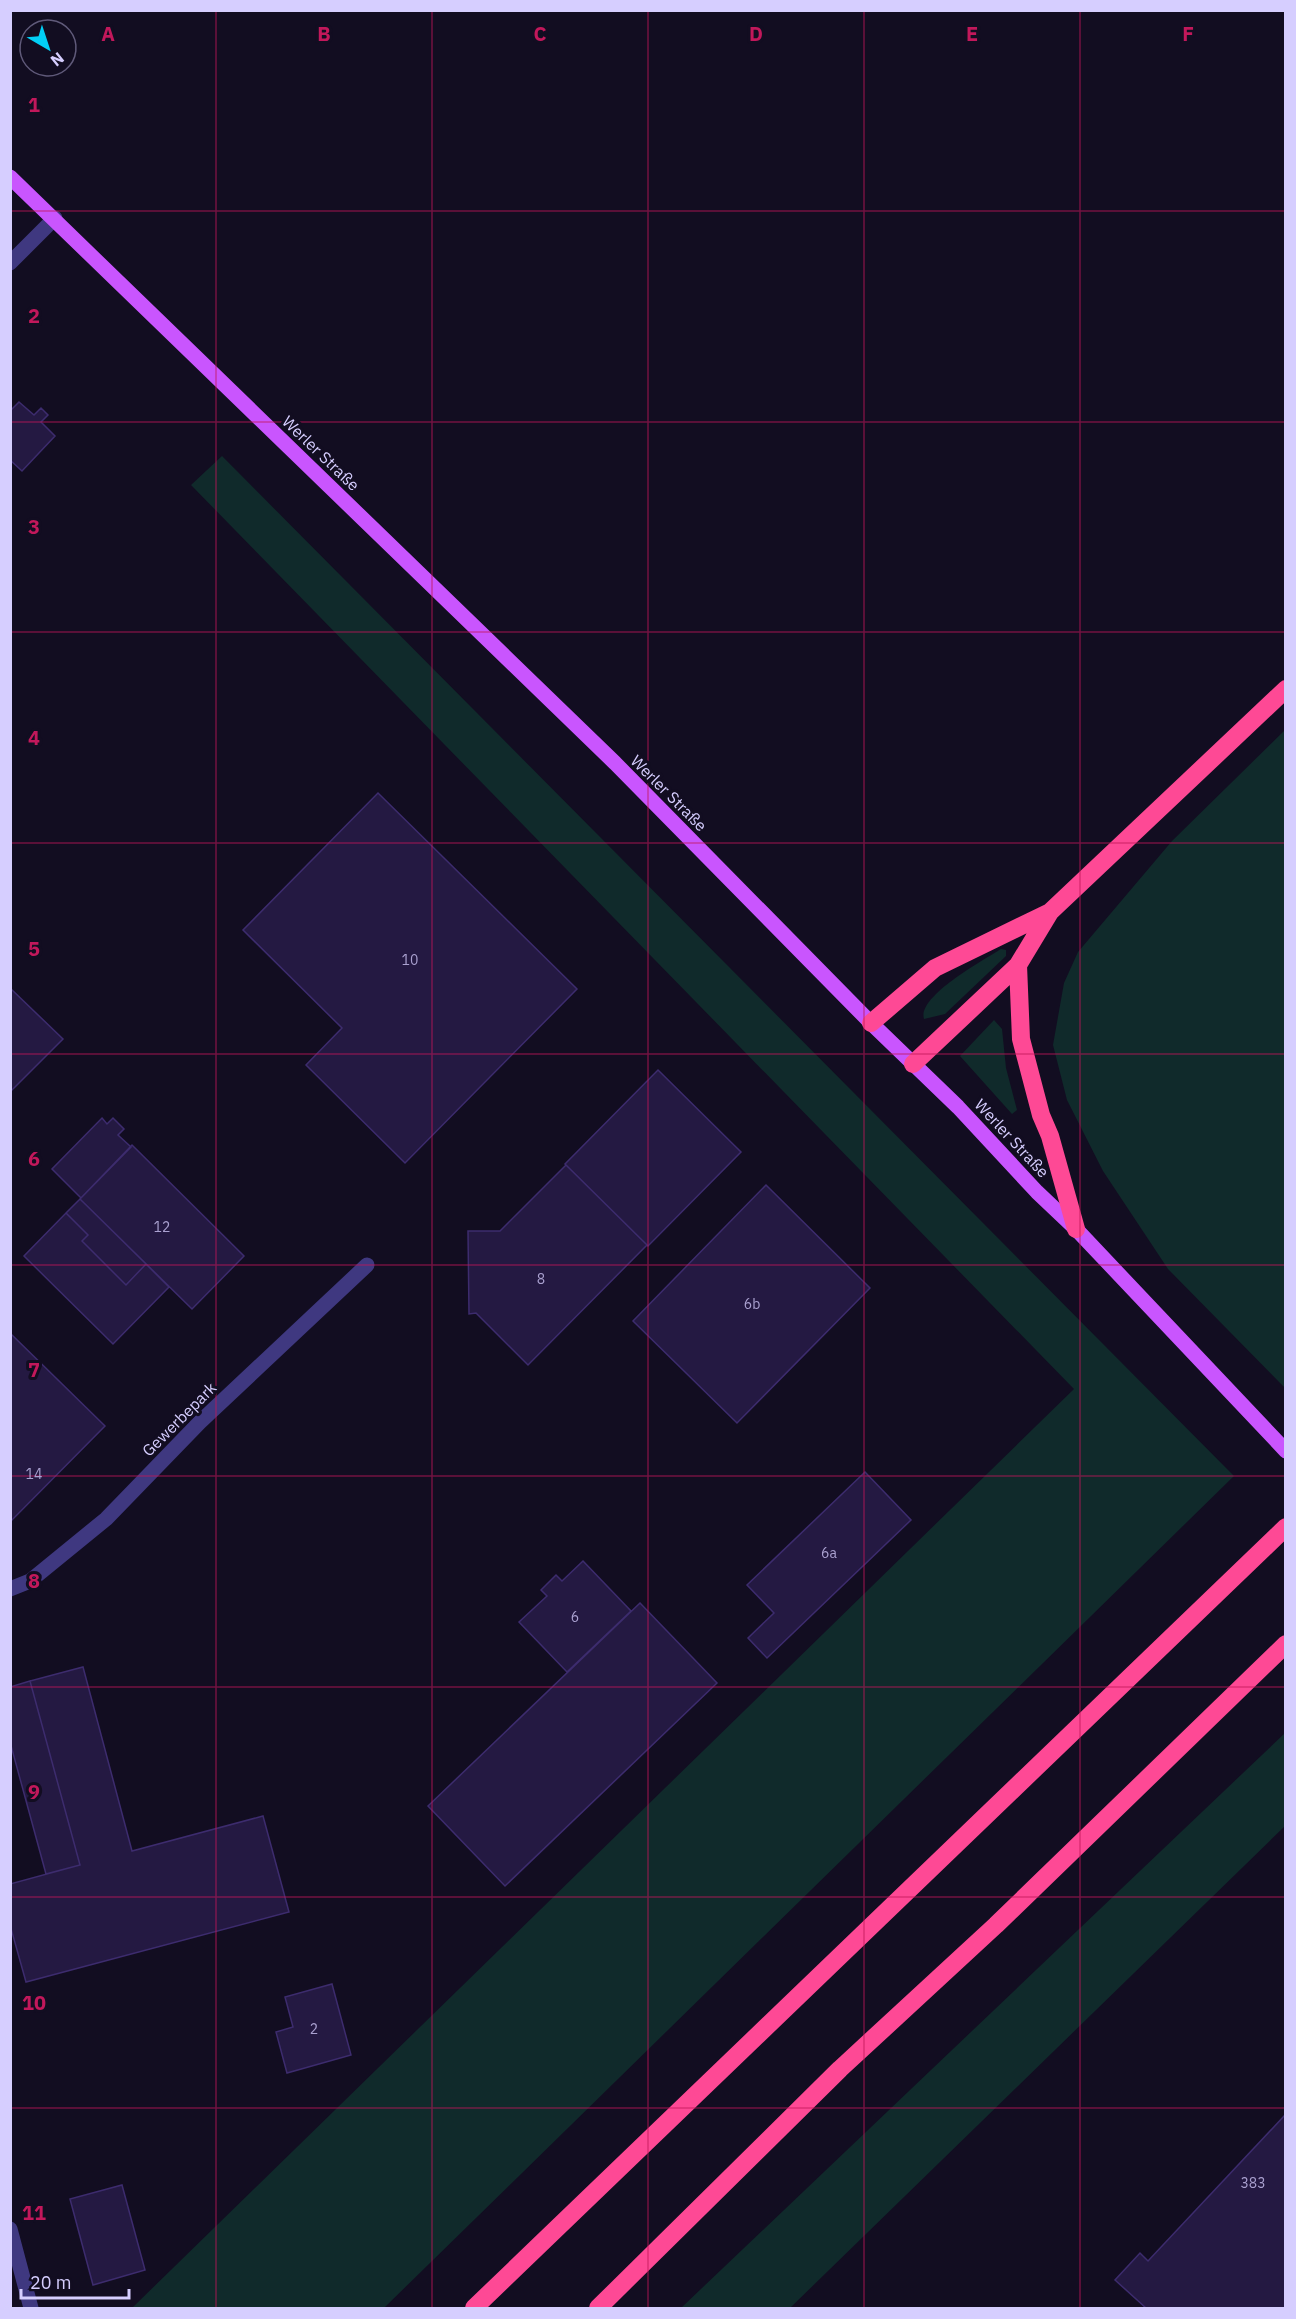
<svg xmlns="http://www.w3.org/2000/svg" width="1296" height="2319" font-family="'IBM Plex Sans',sans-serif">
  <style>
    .green { fill: #102a2b }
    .building { fill: #241942; stroke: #3d2c6e; stroke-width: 1.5 }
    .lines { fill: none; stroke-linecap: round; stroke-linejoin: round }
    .minor { stroke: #3f3880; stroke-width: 15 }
    .major { stroke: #c955fe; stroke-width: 15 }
    .highway { stroke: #fe4995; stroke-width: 18 }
    .grid { fill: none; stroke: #c2185b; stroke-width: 1.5; stroke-opacity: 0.55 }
    .labels { text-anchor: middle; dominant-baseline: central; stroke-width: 6; stroke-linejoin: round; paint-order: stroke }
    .number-label { font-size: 14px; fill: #aaa1d0 }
    .street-label { font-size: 16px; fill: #d6ceff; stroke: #120d21 }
    .grid-label { font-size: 20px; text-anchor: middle; font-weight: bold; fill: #c2185b; stroke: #120d21; stroke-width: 6; stroke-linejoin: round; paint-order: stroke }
  </style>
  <rect width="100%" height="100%" fill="#120d21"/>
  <path class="green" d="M222,456L1234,1476L384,2308H132L1074,1389L191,485Z
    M1285,730V1388L1168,1269L1103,1171L1067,1100L1053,1045L1064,983L1078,952L1172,841Z
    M1001,949L1006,950V956L945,1014L924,1019C917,996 984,960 1001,949Z
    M994,1020L1002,1029L1006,1068L1017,1110L1012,1114L960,1056Z
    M1285,1733V1826L790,2308H681Z"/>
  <path class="building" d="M19,402L34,415L41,408L48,415L41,422L55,436L22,471L10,460V411Z
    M378,793L577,989L405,1163L306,1065L342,1028L243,930Z
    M10,988L63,1039L10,1092Z
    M658,1070L741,1152L648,1246L565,1164Z
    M102,1118L107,1124L113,1118L124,1129L118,1135L131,1147L81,1198L52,1169Z
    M132,1145L244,1256L192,1309L80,1199Z
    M566,1165L647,1245L528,1365L476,1313L469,1314L468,1231H500Z
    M766,1185L870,1288L737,1423L633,1321Z
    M80,1199L146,1264L126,1285L82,1241L88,1235L66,1213Z
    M66,1213L88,1235L82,1241L126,1285L146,1264L169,1287L113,1344L24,1256Z
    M10,1333L105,1426L10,1522Z
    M865,1472L911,1520L767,1658L748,1638L774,1613L747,1585Z
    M583,1561L631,1611L567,1672L519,1622L547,1596L541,1590L556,1575L562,1581Z
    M640,1603L717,1683L505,1886L428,1806Z
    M83,1667L132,1851L263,1816L289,1912L26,1982L10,1925V1884L80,1865L30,1681Z
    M30,1681L80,1865L46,1874L10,1742V1687Z
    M332,1984L351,2055L287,2073L276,2032L293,2027L285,1997Z
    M1286,2114V2308H1146L1115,2280L1140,2253L1148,2261Z
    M122,2185L145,2270L93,2285L70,2199Z"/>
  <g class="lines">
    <path class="minor" d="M10,263L55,218
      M10,1589L30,1581L106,1519L200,1422L367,1265
      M10,2229L31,2308"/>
    <path class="major" d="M10,177L615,763L871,1023L958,1107L1037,1192L1076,1229L1286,1451"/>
    <path class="highway" d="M1018,965L1021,1039L1041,1115L1050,1136L1076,1229
      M871,1023L935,968L1050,912
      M913,1064L1018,965L1050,912L1286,689
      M474,2308L1286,1527
      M598,2308L840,2069L996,1925L1286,1644"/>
  </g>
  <path class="grid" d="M216,10V2308M432,10V2308M648,10V2308M864,10V2308M1080,10V2308M10,211H1286M10,422H1286M10,632H1286M10,843H1286M10,1054H1286M10,1265H1286M10,1476H1286M10,1687H1286M10,1897H1286M10,2108H1286"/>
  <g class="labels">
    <g class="number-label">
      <text x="410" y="960">10</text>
      <text x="162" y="1227">12</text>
      <text x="541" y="1279">8</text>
      <text x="752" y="1304">6b</text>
      <text x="34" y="1474">14</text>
      <text x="829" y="1553">6a</text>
      <text x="575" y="1617">6</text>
      <text x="314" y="2029">2</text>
      <text x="1253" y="2183">383</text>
    </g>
    <g class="street-label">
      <text transform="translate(321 453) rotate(44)">Werler Straße</text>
      <text transform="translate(669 793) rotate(45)">Werler Straße</text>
      <text transform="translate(1012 1138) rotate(47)">Werler Straße</text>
      <text transform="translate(179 1419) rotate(-45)">Gewerbepark</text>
    </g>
  </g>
  <g class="grid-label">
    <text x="108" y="41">A</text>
    <text x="324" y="41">B</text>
    <text x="540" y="41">C</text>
    <text x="756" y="41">D</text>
    <text x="972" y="41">E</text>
    <text x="1188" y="41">F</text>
    <text x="34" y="112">1</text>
    <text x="34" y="323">2</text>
    <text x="34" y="534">3</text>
    <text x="34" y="745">4</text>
    <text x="34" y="956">5</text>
    <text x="34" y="1166">6</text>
    <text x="34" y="1377">7</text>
    <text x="34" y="1588">8</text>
    <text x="34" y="1799">9</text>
    <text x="34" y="2010">10</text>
    <text x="34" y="2220">11</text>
  </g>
  <rect width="1296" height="2319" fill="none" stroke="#d6ceff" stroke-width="24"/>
  <g transform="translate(48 48) rotate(141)"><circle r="28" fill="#120d21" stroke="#605a7a" stroke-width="1.5"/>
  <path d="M0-4.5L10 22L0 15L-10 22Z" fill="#02cff6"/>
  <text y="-9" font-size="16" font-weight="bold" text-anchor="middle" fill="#d6ceff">N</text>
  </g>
  <path d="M21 2289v9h108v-9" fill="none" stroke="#d6ceff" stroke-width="3"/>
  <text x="30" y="2289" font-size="18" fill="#d6ceff" stroke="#120d21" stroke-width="4.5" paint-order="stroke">20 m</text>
</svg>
